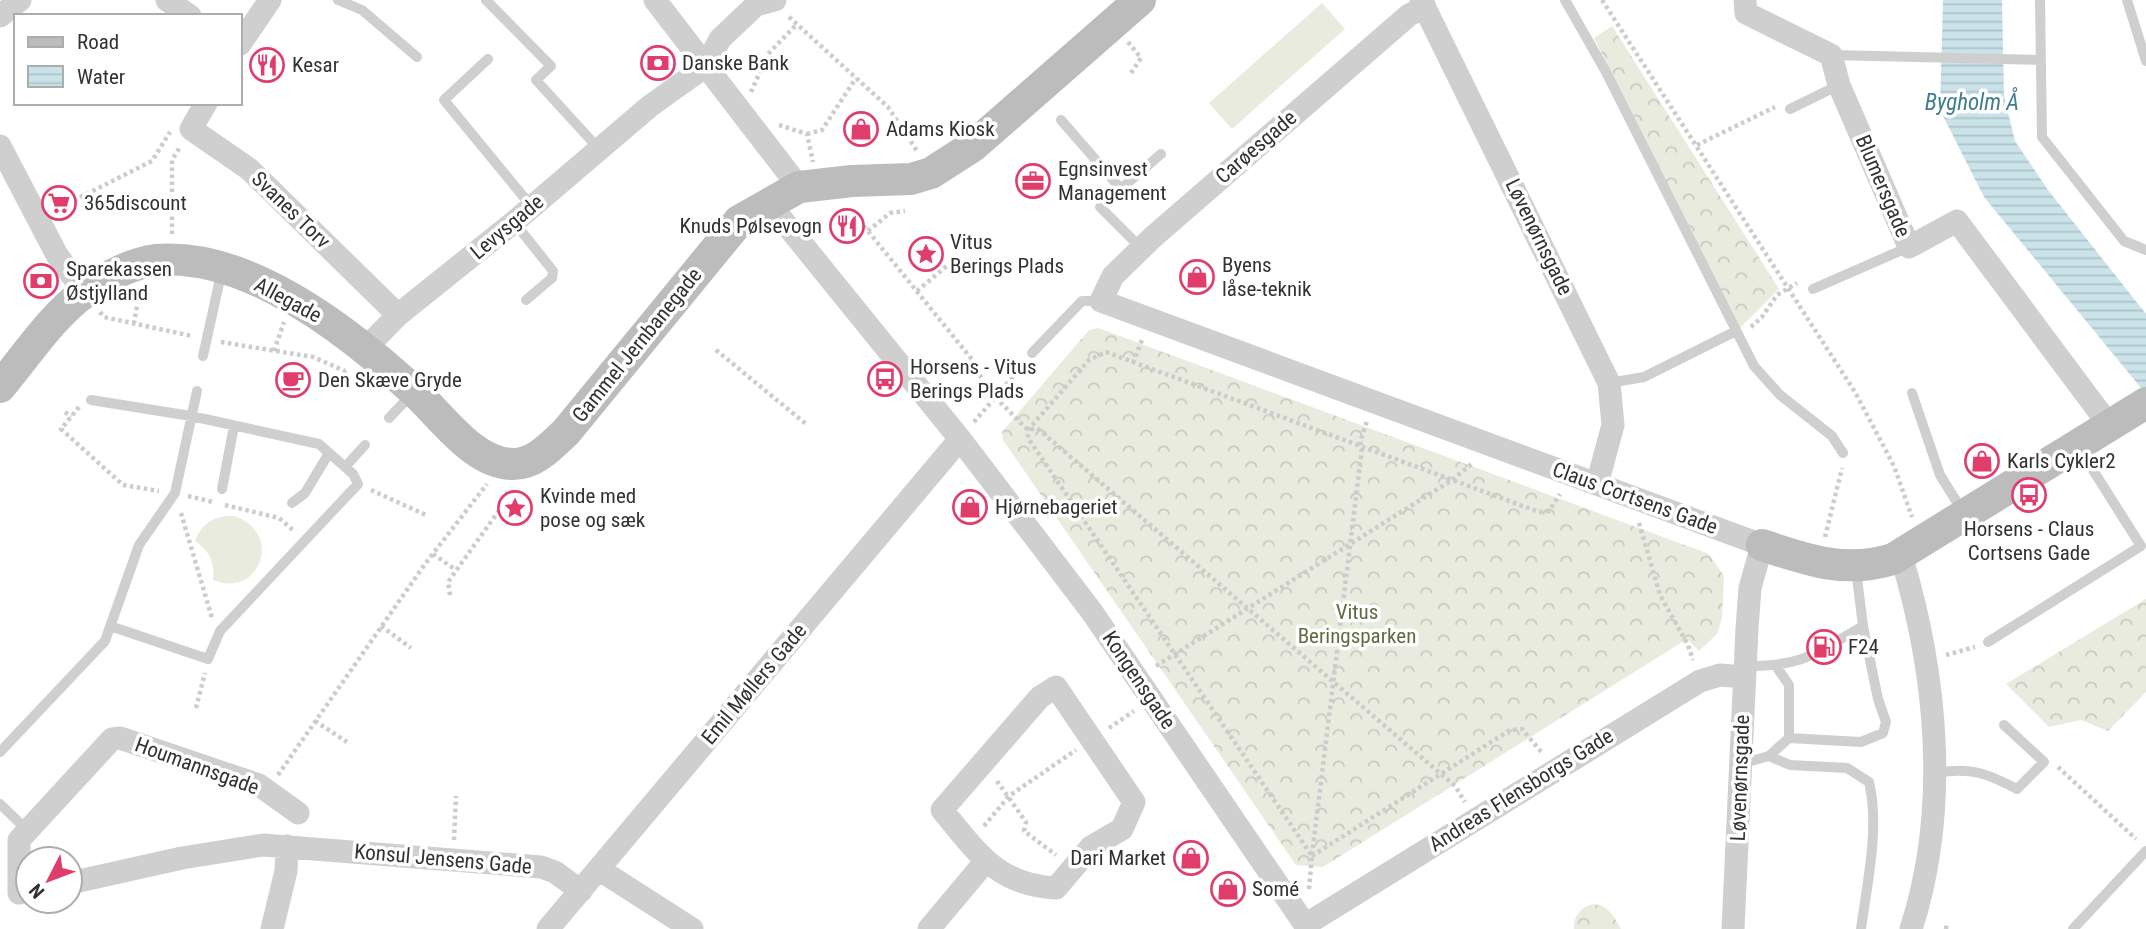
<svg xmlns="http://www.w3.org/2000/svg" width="2146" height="929" font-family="'Roboto Condensed',sans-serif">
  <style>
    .grass { fill: #e8ebde }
    .forest { fill: url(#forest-crowns) }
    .water { fill: url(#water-rules) }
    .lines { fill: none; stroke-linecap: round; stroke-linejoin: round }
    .path { stroke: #ccc; stroke-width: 4.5; stroke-dasharray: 3.5 3.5; stroke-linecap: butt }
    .lane { stroke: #cfcfcf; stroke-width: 10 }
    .street { stroke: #cfcfcf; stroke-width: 23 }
    .secondary { stroke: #bcbcbc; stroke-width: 32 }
    .labels { text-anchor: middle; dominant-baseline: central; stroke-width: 7; stroke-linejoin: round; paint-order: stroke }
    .poi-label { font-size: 21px; fill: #323232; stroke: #fff; text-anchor: start }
    .street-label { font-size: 21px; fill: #323232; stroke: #fff }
    .park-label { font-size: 21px; fill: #5e6d40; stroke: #fff }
    .water-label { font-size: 23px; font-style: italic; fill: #3f7e8c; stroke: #fff }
  </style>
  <defs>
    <pattern id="forest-crowns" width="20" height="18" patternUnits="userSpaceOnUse" patternTransform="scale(1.75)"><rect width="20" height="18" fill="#e8ebde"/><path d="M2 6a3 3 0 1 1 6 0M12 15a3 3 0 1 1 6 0" fill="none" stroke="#c7cabf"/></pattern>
    <pattern id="water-rules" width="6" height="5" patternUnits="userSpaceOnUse" patternTransform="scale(1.75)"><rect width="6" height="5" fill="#c9e3e9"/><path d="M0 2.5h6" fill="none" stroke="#adc3c8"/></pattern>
  </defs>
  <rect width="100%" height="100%" fill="#fff"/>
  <path class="grass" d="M1322,3L1345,29L1232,129L1209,103Z
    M235,516C285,535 258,599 213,580C215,563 210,551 195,541C202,522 216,515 235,516Z"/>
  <path class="forest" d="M1612,26L1779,289L1740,328L1594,38Z
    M1098,328L1709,554L1724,576L1722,618L1717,634L1699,651L1687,639L1323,867L1296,865L1003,440L1002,432L1089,330Z
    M2146,599V692L2108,731L2081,720L2049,727L2006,684Z
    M1594,904C1609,906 1614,917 1621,929H1574C1574,915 1580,907 1594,904Z"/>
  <path class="water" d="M1943,0H2002L2004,96L2015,141L2048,190L2146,314V394L1984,197L1940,110Z"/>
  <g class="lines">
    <path class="path" d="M1602,0L1855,392L1894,466L1912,517
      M789,17L888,107L917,151
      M1128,42L1141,58L1131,73
      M751,92L768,54L797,24
      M779,125L807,134L813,162
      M807,134L822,130L856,78
      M1697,145L1775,107
      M55,210L152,161L170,132
      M842,210L851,212L868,231L974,362L986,388L1028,430L1037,428L1455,786L1465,802
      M868,231L890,213L905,211
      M172,234V160L180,147
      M917,291L949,264
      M124,301L139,295L134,323
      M100,312L104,317L192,336
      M1751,327L1762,317L1777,295L1797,283
      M221,342L313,357L345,371L347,369
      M716,350L806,424
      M274,351L284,322
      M1133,363L1142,340
      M79,407L61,429L123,485L159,491
      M65,412L71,417
      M974,422L1023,365
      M371,490L426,515
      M188,496L213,502
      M225,505L279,518L294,531
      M181,513L212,618
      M1639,523L1660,595L1688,645L1693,660
      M1825,537L1842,468
      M433,554L456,570
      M450,595L448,582L505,502L508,489
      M381,626L411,648
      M1946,655L1975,647
      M1156,666L1452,480L1474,462
      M196,708L205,673
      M315,721L347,742
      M1109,728L1134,711
      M2058,767L2136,839
      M278,775L425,564L487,484
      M997,781L1026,822L1024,831L1056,855
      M984,826L1009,796L1076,750
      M454,840L456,796
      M1312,855L1362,448L1360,442L1367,421
      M1312,856L1510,730L1522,729L1543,754
      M1309,889L1312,856L1028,438V430L1089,360L1106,352L1539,512L1549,511L1560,494
      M1946,929L1947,923"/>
    <path class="lane" d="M338,0L362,10L417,57
      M486,0L551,66L536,80L599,149
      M1565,0L1606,72L1754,366L1780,395L1832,436L1843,453
      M2040,0L2042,137L2124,241L2146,250
      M2127,0L2146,61
      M1831,55L2040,60
      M488,59L444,100L532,207
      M1790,109L1839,85
      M1061,120L1121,189
      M514,222L553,271L552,278L526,300
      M1141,248L1100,207L1161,154
      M1813,289L1909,247
      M1032,353L1082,301H1101
      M203,356L222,270
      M1609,383L1644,377L1734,332
      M1912,393L1940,475L1963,512
      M91,400L191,416L319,444L353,474L358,484L220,631L208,659L110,626
      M389,418L411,395
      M345,467L365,445
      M222,489L234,426
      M292,503L305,493L329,453
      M1988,642L2141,546L2079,448
      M1746,666C1802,667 1816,653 1863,626L1856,570
      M1776,666L1789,685V738
      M0,752L105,641L139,545L175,493L197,391
      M1769,756L1790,765L1847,768L1869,782C1880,828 1867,883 1861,929
      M1740,764L1769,756L1789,738L1861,742L1883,733L1886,722L1878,699L1863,626
      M1936,773C1971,767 1986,773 2017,789L2044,762L2004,725
      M0,804L26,829
      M2073,929L2146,851"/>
    <path class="street" d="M167,0L190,16
      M655,0L799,187
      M1421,0L1609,383L1613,425L1597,484
      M1745,0L1746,13L1831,55L1839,85L1909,247L1957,221L2109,425
      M1425,7L1409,15L1153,237L1113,276L1101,301L1762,545L1750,588L1747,628L1733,929
      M0,16L20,0
      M240,44L270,0
      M206,103L191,129L249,169L398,315
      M0,146L57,255L84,292
      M768,202L960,439L1092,612L1308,929
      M365,349L398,315L514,222L650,106L706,66L720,39L756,5L775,0
      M1901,555C1937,675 1950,808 1911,929
      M1056,687L1134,802L1122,829L1091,847L1056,888C997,885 977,852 942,810L1040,697Z
      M600,870L692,929
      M70,883L182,858L263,845L541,867L555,872L581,891
      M19,893V840L112,739L120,738L259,785L298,813
      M1305,925L1700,681L1720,675L1744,677
      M272,929L286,871L287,846
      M548,929L960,439
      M929,929L985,862"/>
    <path class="secondary" d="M0,387C26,356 52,316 85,292C105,277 132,263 157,260C249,252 353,335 416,393C442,417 474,464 513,464C535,464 551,446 566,432L739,221L799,187L852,181L911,179L931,173L973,146L1140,0
      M1762,545C1807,560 1845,574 1893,559L2146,403"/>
  </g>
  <defs>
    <g id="bank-ring" transform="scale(1.75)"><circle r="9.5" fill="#fff" stroke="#e13d6a" stroke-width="1.5"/><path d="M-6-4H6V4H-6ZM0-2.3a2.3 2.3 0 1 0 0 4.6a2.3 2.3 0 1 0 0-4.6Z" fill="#e13d6a"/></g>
    <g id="restaurant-ring" transform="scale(1.75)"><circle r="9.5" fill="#fff" stroke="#e13d6a" stroke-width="1.5"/><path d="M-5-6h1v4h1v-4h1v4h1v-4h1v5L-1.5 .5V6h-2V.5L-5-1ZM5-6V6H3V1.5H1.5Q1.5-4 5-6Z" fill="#e13d6a"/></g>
    <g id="shop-ring" transform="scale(1.75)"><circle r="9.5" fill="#fff" stroke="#e13d6a" stroke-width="1.5"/><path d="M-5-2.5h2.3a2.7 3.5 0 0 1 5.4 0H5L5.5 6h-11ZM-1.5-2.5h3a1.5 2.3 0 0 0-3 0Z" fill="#e13d6a"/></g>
    <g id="office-ring" transform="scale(1.75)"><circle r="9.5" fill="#fff" stroke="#e13d6a" stroke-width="1.5"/><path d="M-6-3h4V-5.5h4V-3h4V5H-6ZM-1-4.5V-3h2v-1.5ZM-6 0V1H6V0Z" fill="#e13d6a"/></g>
    <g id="supermarket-ring" transform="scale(1.75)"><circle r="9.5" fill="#fff" stroke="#e13d6a" stroke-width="1.5"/><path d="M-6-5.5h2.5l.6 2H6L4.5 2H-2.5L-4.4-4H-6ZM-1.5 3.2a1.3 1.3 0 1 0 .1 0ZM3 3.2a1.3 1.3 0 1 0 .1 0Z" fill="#e13d6a"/></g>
    <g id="sight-ring" transform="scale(1.75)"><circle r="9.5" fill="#fff" stroke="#e13d6a" stroke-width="1.5"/><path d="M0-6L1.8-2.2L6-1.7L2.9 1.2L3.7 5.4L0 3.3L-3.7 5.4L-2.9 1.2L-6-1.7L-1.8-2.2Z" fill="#e13d6a"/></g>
    <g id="bus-ring" transform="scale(1.75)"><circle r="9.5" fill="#fff" stroke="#e13d6a" stroke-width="1.5"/><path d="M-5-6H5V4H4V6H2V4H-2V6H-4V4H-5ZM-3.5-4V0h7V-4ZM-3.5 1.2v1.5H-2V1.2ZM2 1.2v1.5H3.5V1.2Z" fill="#e13d6a"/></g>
    <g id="cafe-ring" transform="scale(1.75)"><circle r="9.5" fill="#fff" stroke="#e13d6a" stroke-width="1.5"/><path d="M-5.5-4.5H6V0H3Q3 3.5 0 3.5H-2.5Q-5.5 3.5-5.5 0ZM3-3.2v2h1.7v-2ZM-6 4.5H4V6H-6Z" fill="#e13d6a"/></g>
    <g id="fuel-ring" transform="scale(1.75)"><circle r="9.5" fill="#fff" stroke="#e13d6a" stroke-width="1.5"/><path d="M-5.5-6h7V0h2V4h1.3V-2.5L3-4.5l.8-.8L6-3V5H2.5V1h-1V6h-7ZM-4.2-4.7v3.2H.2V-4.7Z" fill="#e13d6a"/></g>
  </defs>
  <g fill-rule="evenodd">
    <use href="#bank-ring" x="658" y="63"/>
    <use href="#restaurant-ring" x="267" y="65"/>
    <use href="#shop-ring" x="861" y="129"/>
    <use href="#office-ring" x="1033" y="181"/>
    <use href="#supermarket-ring" x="59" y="203"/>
    <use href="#restaurant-ring" x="847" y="226"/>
    <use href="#sight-ring" x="926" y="254"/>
    <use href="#shop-ring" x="1197" y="277"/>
    <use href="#bank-ring" x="41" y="281"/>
    <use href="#bus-ring" x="885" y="379"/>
    <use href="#cafe-ring" x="293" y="380"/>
    <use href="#shop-ring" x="1982" y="461"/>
    <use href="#bus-ring" x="2029" y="495"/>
    <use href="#shop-ring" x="970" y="507"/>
    <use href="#sight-ring" x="515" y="508"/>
    <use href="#fuel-ring" x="1824" y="647"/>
    <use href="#shop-ring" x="1191" y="858"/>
    <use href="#shop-ring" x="1228" y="889"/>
  </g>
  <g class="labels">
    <g class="poi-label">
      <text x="682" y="63">Danske Bank</text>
      <text x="292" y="65">Kesar</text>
      <text x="886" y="129">Adams Kiosk</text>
      <text x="1058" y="169">Egnsinvest<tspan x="1058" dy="24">Management</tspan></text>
      <text x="84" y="203">365discount</text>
      <text x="822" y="226" text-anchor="end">Knuds Pølsevogn</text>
      <text x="950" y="242">Vitus<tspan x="950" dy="24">Berings Plads</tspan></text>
      <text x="1222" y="265">Byens<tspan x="1222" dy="24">låse-teknik</tspan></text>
      <text x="66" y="269">Sparekassen<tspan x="66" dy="24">Østjylland</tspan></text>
      <text x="910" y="367">Horsens - Vitus<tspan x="910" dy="24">Berings Plads</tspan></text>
      <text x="318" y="380">Den Skæve Gryde</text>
      <text x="2007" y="461">Karls Cykler2</text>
      <text x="540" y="496">Kvinde med<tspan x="540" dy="24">pose og sæk</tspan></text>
      <text x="995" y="507">Hjørnebageriet</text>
      <text x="2029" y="529" text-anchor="middle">Horsens - Claus<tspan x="2029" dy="24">Cortsens Gade</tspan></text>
      <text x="1848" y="647">F24</text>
      <text x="1166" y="858" text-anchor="end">Dari Market</text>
      <text x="1252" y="889">Somé</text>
    </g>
    <g class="street-label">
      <text transform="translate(1256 147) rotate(-41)">Carøesgade</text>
      <text transform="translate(1883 186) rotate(67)">Blumersgade</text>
      <text transform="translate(291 210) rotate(44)">Svanes Torv</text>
      <text transform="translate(507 227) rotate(-40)">Levysgade</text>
      <text transform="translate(1539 237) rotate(64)">Løvenørnsgade</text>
      <text transform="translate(288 300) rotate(28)">Allegade</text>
      <text transform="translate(637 345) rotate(-51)">Gammel Jernbanegade</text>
      <text transform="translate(1635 498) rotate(20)">Claus Cortsens Gade</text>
      <text transform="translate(1139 680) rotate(56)">Kongensgade</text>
      <text transform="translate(754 684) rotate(-50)">Emil Møllers Gade</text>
      <text transform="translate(197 766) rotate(20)">Houmannsgade</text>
      <text transform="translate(1740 778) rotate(-88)">Løvenørnsgade</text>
      <text transform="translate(1521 790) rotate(-32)">Andreas Flensborgs Gade</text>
      <text transform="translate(443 859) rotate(5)">Konsul Jensens Gade</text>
    </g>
    <g class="park-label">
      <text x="1357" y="612">Vitus<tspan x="1357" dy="24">Beringsparken</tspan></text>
    </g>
    <g class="water-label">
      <text x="1972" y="102">Bygholm Å</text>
    </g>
  </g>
  <rect x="14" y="14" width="228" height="91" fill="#ffffff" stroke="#adadad" stroke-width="2"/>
  <rect x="28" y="37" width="35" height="10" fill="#bcbcbc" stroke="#adadad" stroke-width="2"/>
  <text x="77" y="49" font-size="21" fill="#323232">Road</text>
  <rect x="28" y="66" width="35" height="21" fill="url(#water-rules)" stroke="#adadad" stroke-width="2"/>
  <text x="77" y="84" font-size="21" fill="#323232">Water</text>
  <g transform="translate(49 880) rotate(228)"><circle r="33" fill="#ffffff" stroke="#adadad" stroke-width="2"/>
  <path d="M0-5L12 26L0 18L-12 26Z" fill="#e13d6a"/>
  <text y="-10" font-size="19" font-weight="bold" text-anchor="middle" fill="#323232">N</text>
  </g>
</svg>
